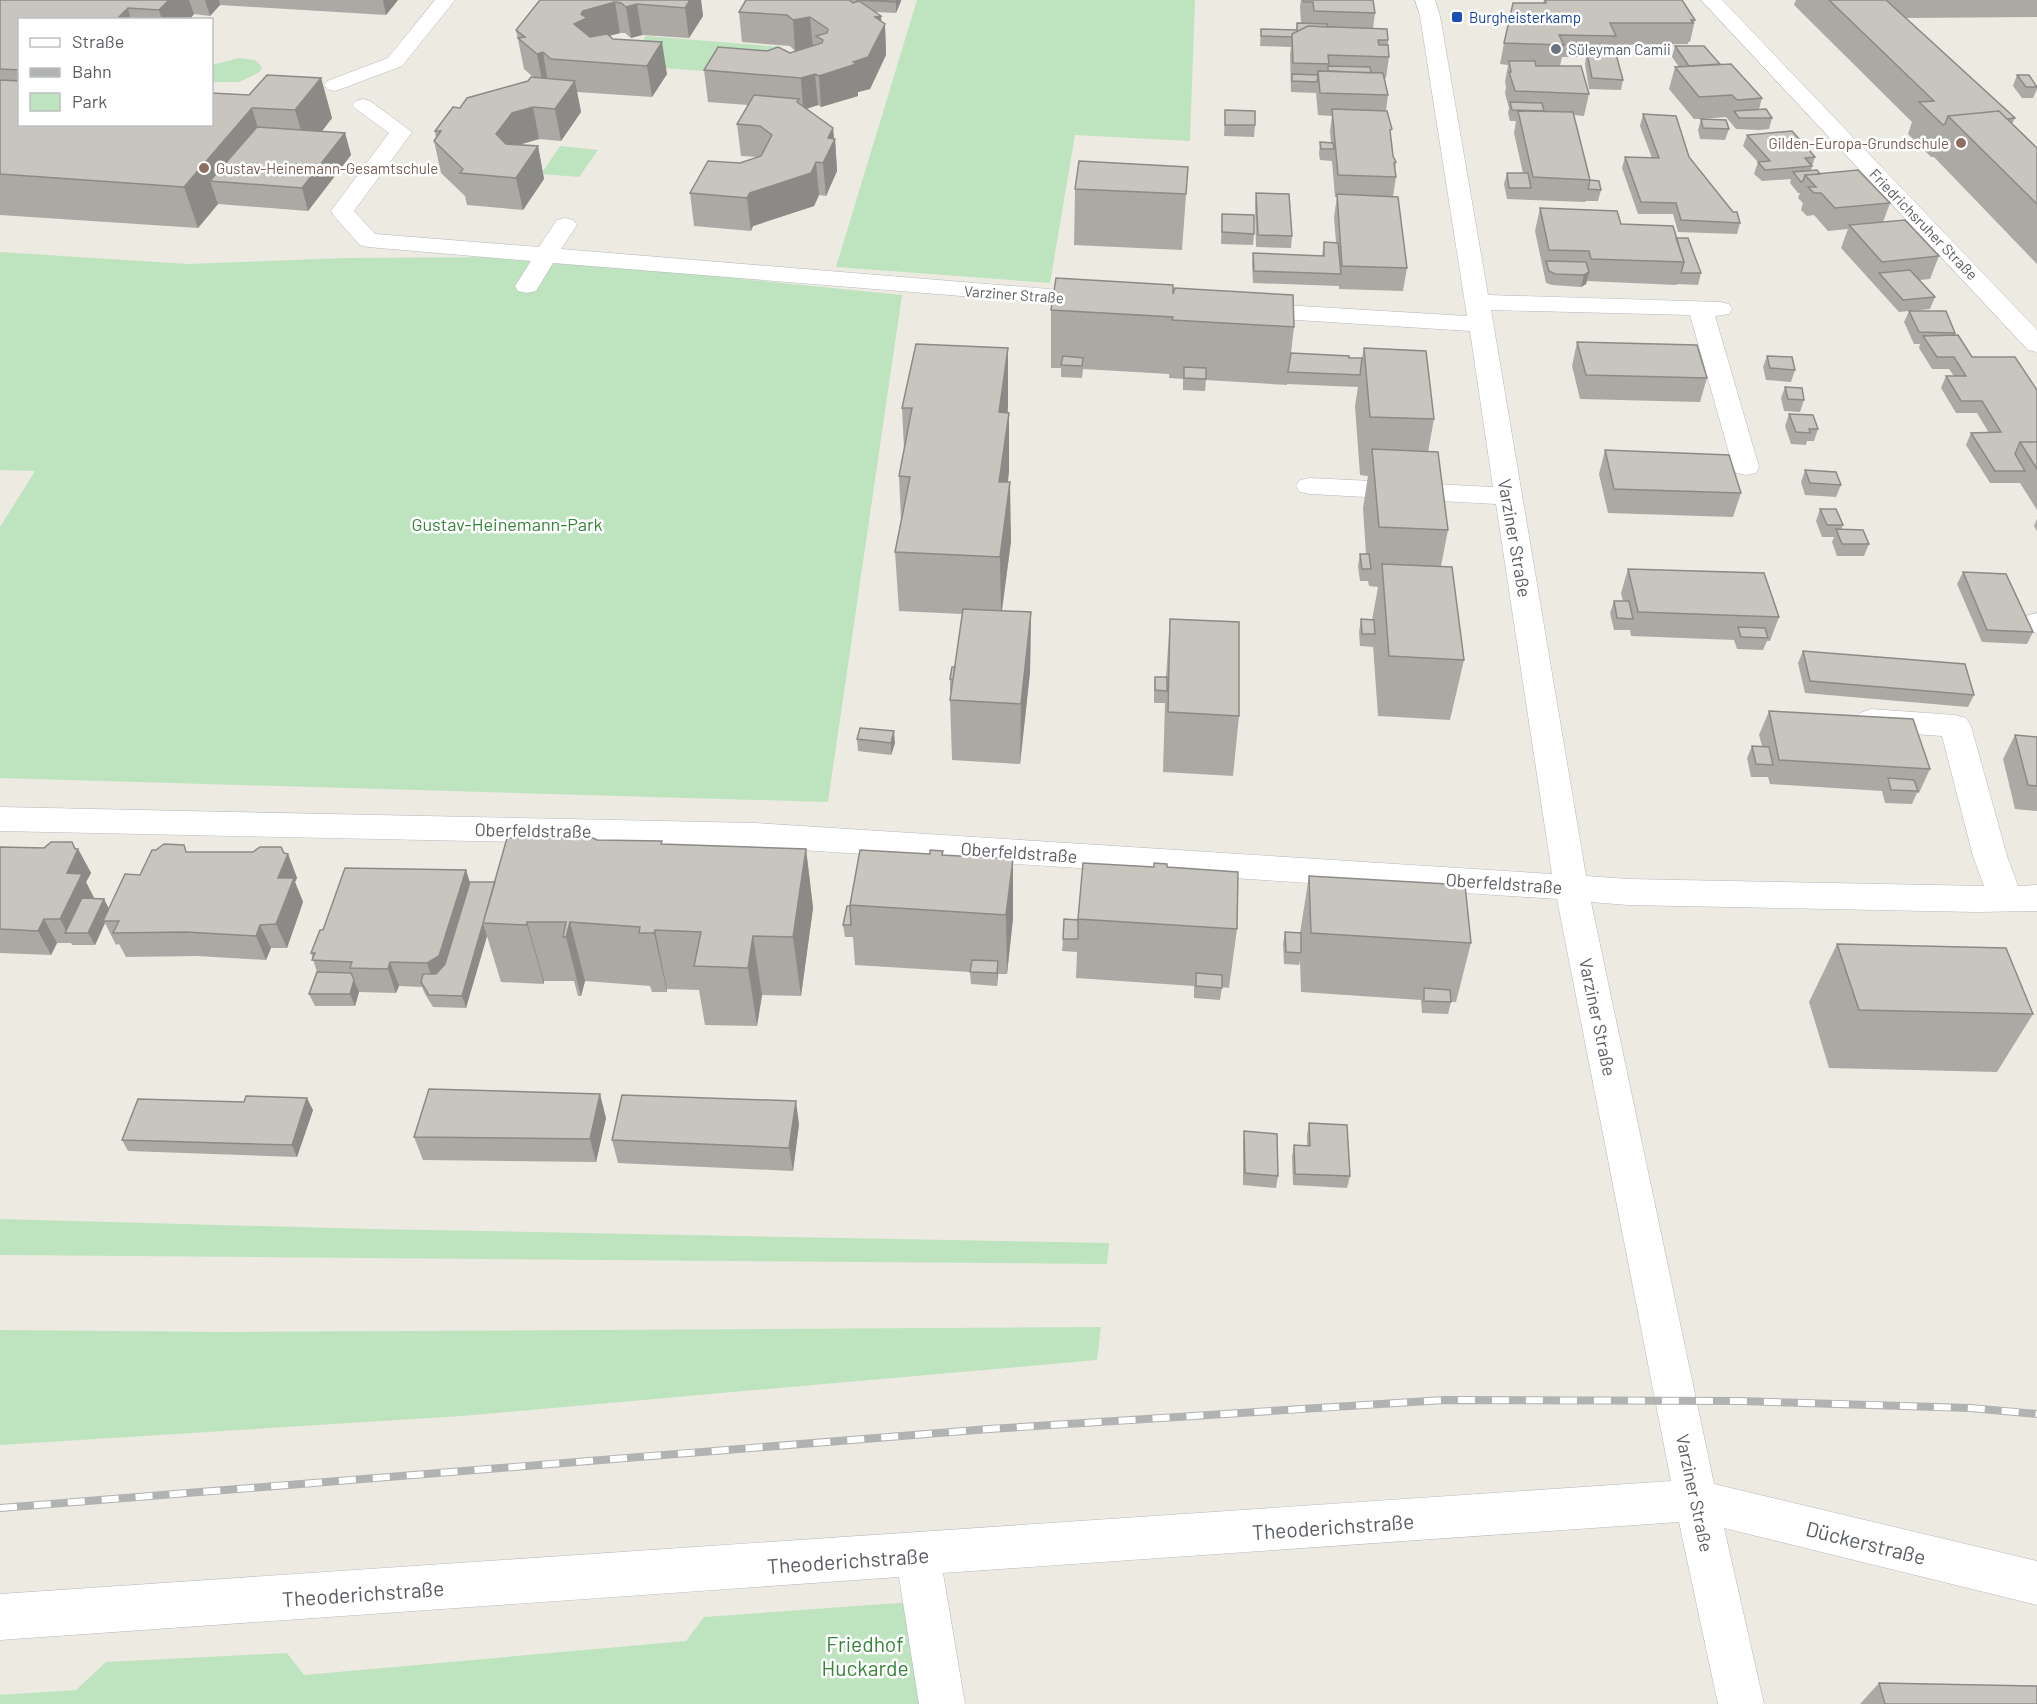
<svg xmlns="http://www.w3.org/2000/svg" width="2037" height="1704" font-family="Barlow,sans-serif">
  <style>
    .green { fill: #bee4bf }
    .lines { fill: none; stroke-linecap: round; stroke-linejoin: round }
    .minor-casing { stroke: #b4b8bc; stroke-width: 1 }
    .minor { fill: #fff; fill-rule: evenodd }
    .rail-casing { stroke: #b1b2b2; stroke-width: 8 }
    .rail { stroke: #fff; stroke-width: 6; stroke-dasharray: 17; stroke-linecap: butt }
    .wall { fill: #aca9a4 }
    .shaded-wall { fill: #8c8a86 }
    .building { fill: #c8c5bf; stroke: #8c8a86; stroke-width: 1.5 }
    .transit-dot { fill: #1a4fb4; stroke: #fff; stroke-width: 2 }
    .worship-dot { fill: #6b7280; stroke: #fff; stroke-width: 2 }
    .education-dot { fill: #8d6e63; stroke: #fff; stroke-width: 2 }
    .labels { text-anchor: middle; dominant-baseline: central; stroke-width: 5; stroke-linejoin: round; paint-order: stroke }
    .far-transit-label { font-size: 15px; fill: #164399; stroke: #fff; text-anchor: start }
    .far-worship-label { font-size: 15px; fill: #5b616d; stroke: #fff; text-anchor: start }
    .far-education-label { font-size: 15px; fill: #785e54; stroke: #fff; text-anchor: end }
    .far-street-label { font-size: 15px; fill: #5a5e62; stroke: #fff }
    .park-label { font-size: 18px; fill: #37843b; stroke: #fff }
    .street-label { font-size: 18px; fill: #5a5e62; stroke: #fff }
    .near-street-label { font-size: 21px; fill: #5a5e62; stroke: #fff }
    .near-park-label { font-size: 21px; fill: #37843b; stroke: #fff }
  </style>
  <rect width="100%" height="100%" fill="#edeae2"/>
  <path class="green" d="M917,0H1195L1190,141L1075,135L1050,283L836,267Z
    M646,36L782,47L765,76L626,65Z
    M239,58L255,60L262,67L260,72L239,82H212V65Z
    M560,146L598,150L579,177L541,174Z
    M0,252L188,264L345,258L519,257L902,295L828,802L0,778V527L35,471L0,470Z
    M0,1219L372,1229L1109,1243L1107,1264L0,1255Z
    M1101,1327L1097,1360L462,1416L0,1445V1330L231,1332Z
    M912,1602L924,1704H0V1695L76,1690L106,1662L287,1653L304,1675L686,1641L704,1617Z"/>
  <g class="lines">
    <g class="minor-casing">
      <path id="minor" d="M435,0H455L402,66L341,89L334,91L327,89L324,85L327,81L388,58Z
        M1415,0H1435L1440,16L1488,295L1720,302L1729,304L1732,309L1729,314L1715,316L1759,467L1756,473L1746,475L1736,473L1733,467L1690,315L1491,310L1586,876L1628,879L1984,886L1973,856L1942,736L1871,731L1860,727L1856,720L1860,713L1871,709L1955,715L1966,718L1971,726L2007,856L2018,886L2037,885V911L1976,912L1628,905L1591,902L1714,1484L2037,1561V1605L1724,1528L1764,1704H1718L1679,1522L943,1573L965,1704H919L899,1577L0,1640V1594L1671,1481L1557,899L755,847L0,831V807L755,823L1552,874L1496,504L1310,494L1300,492L1296,486L1300,480L1310,478L1493,487L1470,331L1250,317L1241,315L1238,310L1241,305L1250,303L1467,316L1420,16Z
        M1701,0H1722L2037,330V352L2028,350Z
        M363,99L370,101L412,132L354,211L375,234L539,247L557,220L565,218L573,220L577,225L561,249L1097,293L1106,295L1109,300L1106,305L1097,307L553,263L536,291L527,293L518,291L515,286L531,261L368,247L360,245L334,216L331,211L389,133L356,109L352,105L356,101Z
        M2037,613V633L2026,630L2021,623L2026,616Z"/>
    </g>
    <use href="#minor" class="minor"/>
    <g class="rail-casing">
      <path id="rail" d="M0,1508L989,1429L1444,1400L1740,1401L1970,1408L2037,1414"/>
    </g>
    <use href="#rail" class="rail"/>
  </g>
  <path class="wall" d="M0,0H398L386,15L220,5L210,16L194,14L189,20H20V124L249,95L321,78L332,118L321,132L345,133L351,155L308,211L218,204L198,228L0,215Z
    M540,0H701L703,16L689,38L642,35L631,38L625,33H620L609,36L667,74L652,97L577,92L581,112L561,141L539,139L519,145L538,146L544,179L523,210L467,205L465,196L441,173L434,141L436,138L435,131L460,108L528,81L533,77L524,69L516,30Z
    M746,0H901V1L896,13L875,12L881,16V21L885,24L886,55L870,89L858,92V96L821,107L818,105L806,109L833,128L834,138L835,139L837,171L826,196L819,195L814,206L753,226L751,231L694,226L690,193L740,163L758,157L741,156L737,124L748,105L708,102L704,70L790,53L799,50L795,51L790,46L742,42L739,12Z
    M1301,0H1373L1375,13L1373,29L1388,40V45L1389,57L1386,78H1384L1388,95L1386,111L1393,156L1396,162L1395,171L1396,177L1393,196L1407,268L1403,291L1339,289V286L1253,283L1252,265L1253,253L1322,256L1324,242L1336,243L1334,217L1337,197H1335L1332,161L1320,160L1319,154L1320,142L1331,143L1330,131L1332,116L1318,115L1316,93L1291,92L1290,55L1291,47L1260,46L1261,29L1296,30L1297,23H1301L1300,7Z
    M1544,0H1682L1695,20L1690,42H1688V44L1614,45L1612,53L1623,80L1621,90L1589,89L1585,64L1586,57H1562L1560,66L1589,94L1584,116L1574,115L1590,180L1601,190L1598,201H1586L1585,202L1507,199L1504,184L1507,173H1523L1514,133L1516,121H1510L1508,113L1509,108L1505,93L1506,87L1505,82L1508,65L1500,64L1504,43L1543,3Z
    M1796,0H2037V17L1905,18L2015,118L2012,124L2037,148V264L1934,157H1931L1908,134L1912,122L1794,5Z
    M1675,46L1720,64L1762,98L1759,109L1772,118L1769,129L1759,130L1736,129L1726,117L1701,119L1729,129L1725,140L1700,139L1698,130L1701,119H1694L1669,89L1675,67H1679L1672,57Z
    M2017,75L2037,86V89L2033,98H2022L2013,86Z
    M1225,110L1255,125L1254,137L1224,136Z
    M1643,114L1689,157L1740,223L1737,234L1678,232L1673,214H1638L1622,168L1625,157L1652,158L1640,126Z
    M1747,135L1815,157L1811,170L1890,203L1883,222L1939,256L1930,279L1919,280L1935,297L1930,309L1911,311L1955,333V335L1972,357L2037,390V510L2020,483H1990L1966,445L1971,433H1989L1977,413H1956L1941,388L1946,376H1954L1949,369H1932L1919,348L1920,344H1914L1904,322L1909,311L1899,312L1841,248L1848,229L1828,231L1814,215L1807,216L1801,210L1803,203L1798,198L1800,193H1798L1790,183L1791,179L1762,181L1754,174L1758,162L1743,146Z
    M1188,167L1182,250L1074,245L1075,189Z
    M1256,193L1292,236L1291,248L1256,247L1255,205Z
    M1540,208L1621,224L1676,238L1701,273L1698,285L1677,284V285L1587,281L1586,284L1581,287L1552,285L1546,283L1535,231Z
    M1222,214L1254,234L1253,245L1221,244Z
    M1173,294L1294,327L1291,353L1349,358H1362L1364,348L1434,419L1428,452L1448,530L1441,566L1464,660L1450,720L1378,716L1373,645V647L1360,646L1359,632L1361,619L1372,620L1378,587L1369,586L1368,581H1360L1358,566L1360,554H1366L1363,508L1368,476L1360,475L1355,406L1358,387L1287,384V385L1206,380L1205,391L1183,390V379L1169,378V374L1083,369L1082,378L1061,377V368H1051V310Z
    M1577,342L1707,378L1700,402L1580,399L1572,366Z
    M1008,348V412L1009,413V471L1008,482L1011,541L1002,611L1031,612L1030,672L1020,764L952,760L950,700L951,691H950V679L955,667L962,614L899,611L895,552L901,519L899,476L904,449L902,408Z
    M1767,356L1795,370L1791,382L1766,380L1763,367Z
    M1785,387L1804,400L1800,412L1784,411L1781,398Z
    M1789,414L1818,429L1814,441H1807L1806,445L1791,444L1785,426Z
    M1605,450L1741,493L1733,517L1608,513L1599,474Z
    M1805,470L1841,485L1836,497L1805,495L1801,482Z
    M1820,509L1843,525L1841,530L1869,544L1864,556H1837L1832,542L1834,537H1822L1816,521Z
    M2037,519V531L2034,526Z
    M1628,569L1779,617L1770,641H1767L1763,650L1737,649L1734,640L1631,636L1630,630H1614L1610,613L1614,601H1623L1621,593Z
    M1963,572L2033,632L2027,644L1982,642L1957,584Z
    M1170,619L1239,716L1233,776L1163,772L1165,703H1154V689L1155,677H1166Z
    M1803,651L1974,695L1968,707L1805,693L1798,663Z
    M1769,711L1930,769L1919,793H1917L1912,804L1885,803L1882,791L1770,784L1768,777H1751L1747,758L1752,746H1762L1759,735Z
    M2015,735L2037,737V811L2015,809L2003,759Z
    M857,739L895,743L891,755L858,751Z
    M597,840L663,844L806,849L813,908L801,996L762,995L757,1026L705,1025L699,990L667,989V992H652L650,986L585,981L581,996H578L574,981H544V984L501,982L487,936L466,1008L433,1007L425,994L422,987L399,986L396,993L359,992L355,1006H315L309,994L317,972L311,953L323,930L466,870L470,882H495Z
    M72,842L76,849H78L91,873L86,882L94,898L104,899L109,909L140,875L187,852L288,854L297,878L295,882L303,902L287,948H271L266,960L197,956L126,957L119,944L116,945L105,923L95,945H72L71,943H57L51,955L0,953V847L44,848Z
    M943,855L1013,918L1007,974H998L997,986L971,984L970,972L855,965L853,937H845L843,925L850,906Z
    M1154,863L1167,867L1237,929L1229,988L1222,987L1220,1000L1194,998V986L1076,978L1077,952L1062,951L1063,939L1078,920L1154,867Z
    M1309,876L1471,943L1456,1002H1451L1448,1014L1422,1013L1421,1000L1301,992L1300,961L1299,965L1284,964L1283,944L1285,932L1300,933Z
    M1837,944L2033,1014L1997,1072L1829,1068L1809,1002Z
    M244,1102L313,1110L297,1157L128,1151L122,1140Z
    M606,1118L596,1162L423,1160L414,1137Z
    M1309,1123L1350,1176L1347,1188L1293,1185L1292,1157L1294,1145L1307,1146V1135Z
    M799,1124L793,1171L618,1163L612,1140Z
    M1244,1131L1278,1176L1276,1188L1243,1185V1143Z
    M1879,1683L2037,1704H1860Z"/>
  <path class="shaded-wall" d="M169,0H189L194,14L189,20H162L159,10Z
    M205,0H219L220,5L210,16Z
    M383,0H398L386,15Z
    M690,0H701L703,16L689,38L685,8Z
    M897,0H901V1L896,13V2Z
    M615,2L620,33L590,41L574,24L583,11Z
    M637,4L642,35L631,38L626,7Z
    M128,8L131,20H116Z
    M881,16L882,30L885,24L886,55L870,89L858,92V96L821,107L819,76L875,17Z
    M810,17L813,48L795,51L793,20Z
    M662,42L667,74L652,97L647,66Z
    M543,52L548,83L543,85L537,54Z
    M815,74L818,105L803,110L801,78Z
    M321,78L332,118L307,151L295,110Z
    M575,81L581,112L561,141L555,109Z
    M533,107L539,139L518,145L503,167L496,134L512,113Z
    M252,108L264,149L210,181L218,204L198,228L184,187Z
    M833,128L834,141L835,139L837,171L826,196L823,163L828,138Z
    M345,133L351,155L308,211L302,188Z
    M538,146L544,179L523,210L516,178Z
    M816,162L819,195L814,206L753,226L751,231L747,198L750,193Z
    M1589,272L1586,284L1581,287L1584,275Z
    M1008,348V406L999,471V412Z
    M1009,413V471L1000,541L999,482Z
    M1010,482L1011,541L1001,616L1000,557Z
    M1031,612L1030,672L1020,764L1021,704Z
    M894,731L895,743L891,755V743Z
    M72,842L77,852L78,849L91,873L86,882L94,898L78,933H67L60,919Z
    M806,849L813,908L801,996L793,937Z
    M288,854L297,878L295,882L303,902L287,948L276,924L278,878Z
    M1013,859V918L1007,974L1006,915Z
    M466,870L473,894L435,987L427,963Z
    M104,899L110,911L103,921L105,923L95,945L88,933Z
    M44,919L57,943L51,955L38,931Z
    M527,922L544,981V984L527,925Z
    M570,922L585,981L581,996L566,937Z
    M483,924L487,936L466,1008L462,996Z
    M260,925L271,948L266,960L256,936Z
    M655,930L667,989V992L654,933Z
    M753,936L762,995L757,1026L748,968Z
    M998,961V973L997,986V973Z
    M390,962L399,986L396,993L388,969Z
    M354,980L359,992L355,1006L350,994Z
    M600,1094L606,1118L596,1162L590,1139Z
    M307,1098L313,1110L297,1157L292,1145Z
    M796,1101L799,1124L793,1171L789,1148Z"/>
  <path class="building" d="M0,0H169L159,10L128,8L116,20H20V70L0,69Z
    M540,0H690L685,8L637,4L626,7L621,3L615,2L583,11L581,14L587,18L574,24L590,37L607,34L613,39L662,42L647,66L551,59L543,52L537,54L518,38L525,37L516,30Z
    M746,0H849L853,3L859,1L881,16L875,17L885,24L868,57L853,62L856,64L819,76L815,74L801,78L704,70L718,47L767,51L778,47L790,53L822,43L823,40L816,36L827,33L828,29L810,17L793,20L787,15L739,12Z
    M856,0H897L896,2Z
    M1303,0H1373L1375,13L1314,11L1313,2H1304Z
    M1545,0H1682L1695,20H1691L1693,23H1610L1616,36L1559,35L1564,45L1504,43L1513,3H1546Z
    M1829,0H1886L2015,118L2007,119L1999,111L1948,116L1945,124L1943,125L1919,102L1934,101Z
    M1297,23L1327,24V27L1308,26L1292,34V37L1261,36V29L1297,30Z
    M1308,26L1387,29L1388,40H1378L1379,45H1388L1389,57L1328,55L1329,64L1293,63L1292,34Z
    M1675,46H1704L1720,64L1689,66Z
    M1587,53L1616,54L1623,80L1592,78Z
    M1509,61H1535L1536,66H1581L1589,94L1515,91L1509,72H1511Z
    M1731,64L1762,98L1737,100L1732,95L1699,97L1675,67Z
    M1328,66L1370,67L1371,73L1328,71Z
    M1318,71L1383,73L1388,95L1320,93Z
    M1292,74L1318,75L1317,82L1292,81Z
    M267,75L321,78L295,110L252,108L184,187L0,174V80L20,81V124H212V93L249,95Z
    M2017,75H2029L2037,87H2026Z
    M531,77L575,81L555,109L533,107L512,113L496,134L506,144L538,146L516,178L460,173L463,169L434,141L441,131H435L453,107L460,108L467,98L528,81Z
    M754,95L799,99L797,102L833,128L828,138L835,139L823,163L816,162L811,173L750,193L747,198L690,193L708,161L740,163L761,156L772,135L760,126L737,124Z
    M1510,102L1542,103L1544,111L1512,110Z
    M1332,109L1387,111L1392,129L1390,130L1393,156L1396,162L1394,163L1396,177L1338,175Z
    M1766,109L1772,118H1739L1734,111Z
    M1225,110L1255,111V125H1225Z
    M1518,111L1573,112L1590,180L1533,177Z
    M1999,111L2037,148V204L1948,116Z
    M1643,114L1676,116L1689,157L1733,212H1737L1740,223L1681,220L1676,203L1641,202L1625,157L1659,158Z
    M1701,119L1726,120L1729,129L1703,128Z
    M257,127L345,133L302,188L210,181Z
    M1792,131L1815,157L1805,158L1812,166L1765,170L1758,162L1770,161L1747,135Z
    M1320,142L1333,143L1334,149H1321Z
    M1079,161L1188,167L1186,194L1075,189Z
    M1817,170L1820,174L1805,175L1803,181L1801,182L1793,172Z
    M1858,170L1890,203L1835,208L1821,193H1814L1808,187H1816L1805,175Z
    M1507,173H1528L1531,188H1509Z
    M1590,180L1599,181L1601,190L1588,189Z
    M1256,193L1289,194L1292,236L1258,235Z
    M1337,194L1398,197L1407,268L1342,266Z
    M1540,208L1617,211L1621,224L1673,226L1684,262L1591,259L1589,251L1549,250Z
    M1222,214L1254,215V234L1222,232Z
    M1905,220L1939,256L1882,262L1849,225Z
    M1676,238H1688L1701,273H1681L1684,262Z
    M1324,242L1338,243L1341,274L1254,271L1253,253L1324,256Z
    M1546,261L1586,262L1589,272L1584,275L1555,274L1549,271Z
    M1910,270L1935,297L1903,300L1879,273Z
    M1056,278L1173,285V294L1175,288L1293,295L1294,327L1172,320L1173,317L1051,310Z
    M1909,311H1946L1955,333L1919,332Z
    M1958,335L1972,357H2015L2037,390V442H2020L2015,454L2025,471H1995L1971,433L2001,432L1982,401H1961L1946,376H1966L1954,357H1937L1923,336Z
    M1577,342L1697,345L1707,378L1586,375Z
    M916,344L1008,348L999,412L1009,413L999,482H1010L1000,557L895,552L910,477L899,476L912,408H902Z
    M1364,348L1426,351L1434,419L1370,417Z
    M1291,353L1349,356V358H1362L1360,375L1288,372Z
    M1063,356L1083,358L1082,366L1061,365Z
    M1767,356L1792,357L1795,370L1770,368Z
    M1184,367L1206,368V379L1184,378Z
    M1785,387L1802,388L1804,400L1788,399Z
    M1789,414L1813,415L1818,429H1809L1810,433L1796,432Z
    M2020,442H2037V469Z
    M1372,449L1438,452L1448,530L1379,527Z
    M1605,450L1729,455L1741,493L1614,489Z
    M1805,470L1836,472L1841,485L1810,483Z
    M1820,509H1836L1843,525H1827Z
    M1836,529L1863,530L1869,544H1842Z
    M1360,554H1369L1371,569H1362Z
    M1382,564L1452,567L1464,660L1389,656Z
    M1628,569L1764,573L1779,617L1638,612Z
    M1963,572L2006,574L2033,632L1987,630Z
    M1614,601H1629L1633,619L1617,618Z
    M963,609L1031,612L1021,704L950,700Z
    M1170,619L1239,622V716L1168,712Z
    M1361,619L1374,620L1375,634H1362Z
    M1738,627L1765,628L1768,638L1741,637Z
    M1803,651L1965,664L1974,695L1810,681Z
    M952,667H955L953,679H950Z
    M1155,677H1167V691L1155,690Z
    M1769,711L1913,719L1930,769L1779,760Z
    M860,728L894,731L891,743L857,739Z
    M2015,735L2037,737V786L2028,785Z
    M1752,746L1769,747L1773,765L1756,764Z
    M1888,778L1914,780L1918,791L1891,790Z
    M507,838H593L597,840L662,841L661,844L806,849L793,937L753,936L748,968L694,966L701,932L655,930L654,933H639L640,927L570,922L566,937H563L566,922H527V925L483,923Z
    M51,842H72L75,849H78L67,873L82,874L60,919H44L38,931L0,929V847L44,848Z
    M164,844L184,845L186,852H253L260,847H281L284,853L288,854L278,878H294L276,924L260,925L256,936L186,932L113,933L119,921H103L125,874L140,875L152,850H156Z
    M860,850L930,854V850L943,851L942,855L1013,859L1006,915L850,905Z
    M1083,863L1154,867V863L1167,864V867L1238,872L1237,929L1078,919Z
    M345,868L466,870L439,956L427,963L390,962L388,969L350,968L352,962L312,960L315,953H311L320,930H323Z
    M1309,876L1465,885L1471,943L1311,933Z
    M470,882H495L462,996L429,995L421,982L423,974H436L445,964Z
    M82,898L104,899L88,933H65Z
    M847,906H850L851,925H843Z
    M1064,919L1078,920V939H1063Z
    M1285,932L1301,933V953L1286,952Z
    M1837,944L2006,948L2033,1014L1859,1010Z
    M972,960L998,961L997,973L970,972Z
    M317,972L351,973L354,980L350,994H309Z
    M1196,973L1222,975V988L1196,986Z
    M1424,988L1450,990L1451,1002L1424,1001Z
    M429,1089L600,1094L590,1139L414,1137Z
    M622,1095L796,1101L789,1148L612,1140Z
    M246,1096L307,1098L292,1145L122,1140L138,1099L244,1102Z
    M1309,1123L1347,1125L1350,1176L1295,1174L1294,1145L1310,1146Z
    M1244,1131L1277,1134L1278,1176L1245,1173Z
    M1879,1683L2037,1686V1704H1885Z"/>
  <rect class="transit-dot" x="1451" y="11" width="12" height="12" rx="3"/>
  <circle class="worship-dot" cx="1556" cy="49" r="6"/>
  <g class="education-dot">
    <circle cx="1961" cy="143" r="6"/>
    <circle cx="204" cy="168" r="6"/>
  </g>
  <g class="labels">
    <g class="far-transit-label">
      <text x="1469" y="17">Burgheisterkamp</text>
    </g>
    <g class="far-worship-label">
      <text x="1568" y="49">Süleyman Camii</text>
    </g>
    <g class="far-education-label">
      <text x="1949" y="143">Gilden-Europa-Grundschule</text>
      <text x="216" y="168" text-anchor="start">Gustav-Heinemann-Gesamtschule</text>
    </g>
    <g class="far-street-label">
      <text transform="translate(1924 224) rotate(46)">Friedrichsruher Straße</text>
      <text transform="translate(1014 294) rotate(4)">Varziner Straße</text>
    </g>
    <g class="park-label">
      <text x="507" y="524">Gustav-Heinemann-Park</text>
    </g>
    <g class="street-label">
      <text transform="translate(1515 538) rotate(80)">Varziner Straße</text>
      <text transform="translate(533 830) rotate(1)">Oberfeldstraße</text>
      <text transform="translate(1019 852) rotate(4)">Oberfeldstraße</text>
      <text transform="translate(1504 883) rotate(4)">Oberfeldstraße</text>
      <text transform="translate(1598 1017) rotate(78)">Varziner Straße</text>
      <text transform="translate(1695 1493) rotate(78)">Varziner Straße</text>
    </g>
    <g class="near-street-label">
      <text transform="translate(1333 1526) rotate(-4)">Theoderichstraße</text>
      <text transform="translate(1866 1542) rotate(14)">Dückerstraße</text>
      <text transform="translate(848 1560) rotate(-4)">Theoderichstraße</text>
      <text transform="translate(363 1593) rotate(-4)">Theoderichstraße</text>
    </g>
    <g class="near-park-label">
      <text x="865" y="1643">Friedhof<tspan x="865" dy="24">Huckarde</tspan></text>
    </g>
  </g>
  <rect x="18" y="18" width="195" height="108" fill="#ffffff" stroke="#bdbfc0" stroke-width="1.5"/>
  <rect x="30" y="38" width="30" height="9" fill="#ffffff" stroke="#bdbfc0" stroke-width="1.5"/>
  <text x="72" y="48" font-size="18" fill="#5a5e62">Straße</text>
  <rect x="30" y="68" width="30" height="9" fill="#b1b2b2" stroke="#bdbfc0" stroke-width="1.5"/>
  <text x="72" y="78" font-size="18" fill="#5a5e62">Bahn</text>
  <rect x="30" y="93" width="30" height="18" fill="#bee4bf" stroke="#bdbfc0" stroke-width="1.5"/>
  <text x="72" y="108" font-size="18" fill="#5a5e62">Park</text>
</svg>
